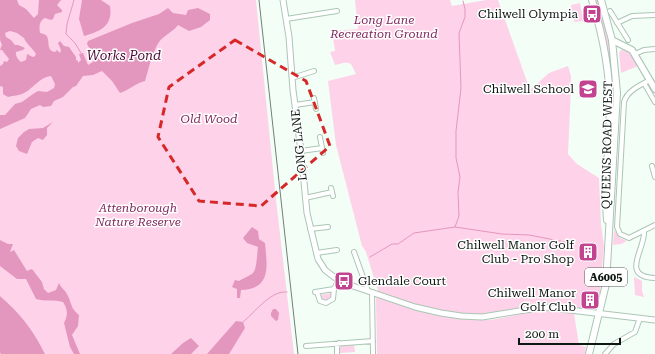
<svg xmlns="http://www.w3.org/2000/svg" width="655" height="354" font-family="'Roboto Serif',serif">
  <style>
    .green { fill: #fed2e8 }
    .water { fill: #e397bf; fill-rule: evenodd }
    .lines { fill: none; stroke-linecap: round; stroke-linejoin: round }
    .stream { stroke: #e397bf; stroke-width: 1 }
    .minor-casing { stroke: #abc6b4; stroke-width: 6 }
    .tertiary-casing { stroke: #abc6b4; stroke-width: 7 }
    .secondary-casing { stroke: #abc6b4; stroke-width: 8 }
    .primary-casing { stroke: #abc6b4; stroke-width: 8 }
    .minor { stroke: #fff; stroke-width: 4 }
    .tertiary { stroke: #fff; stroke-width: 5 }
    .secondary { stroke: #fff; stroke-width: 5.5 }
    .primary { stroke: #fff; stroke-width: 6 }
    .rail { stroke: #757f79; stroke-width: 1 }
    .marked { fill: none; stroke: #d62828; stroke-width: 3; stroke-dasharray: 8 5; stroke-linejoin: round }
    .labels { text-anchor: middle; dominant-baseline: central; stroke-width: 3; stroke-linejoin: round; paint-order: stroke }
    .shield { fill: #fff; stroke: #565d59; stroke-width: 1 }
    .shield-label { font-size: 11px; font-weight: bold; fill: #0e1812 }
    .poi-label { font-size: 12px; fill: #0e1812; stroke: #fff; text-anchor: end }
    .park-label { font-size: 12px; font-style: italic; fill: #822b60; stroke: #fff }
    .street-label { font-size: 12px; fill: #0e1812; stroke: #fff }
    .water-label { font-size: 13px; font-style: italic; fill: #4b0834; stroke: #fff }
  </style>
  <rect width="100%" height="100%" fill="#f3fef7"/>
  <path class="green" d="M0,0H256L276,200L294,354H45C33,330 21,314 0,296Z
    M355,0H450L452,6L486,0H498L530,90L549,73L568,66L571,76V87L568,154L577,164L599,178L601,225L604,246L602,268L600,293L597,306L590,310C569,307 548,302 526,306C510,309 495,315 478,315C444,315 411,302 379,294L366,252L362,246L336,145L328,81L356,74L351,64C345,61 340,64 335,65L330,52L335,51L332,31L358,29Z
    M595,0H599L610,43L615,91L613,125Z
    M580,3L583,21L574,22L571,5Z
    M624,49L629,52L638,66L621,73L619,53L621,50Z
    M614,230L620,238L627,241L621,244L613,245Z
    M634,277L642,281V291L644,297L635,295Z
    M332,293L333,297L327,301H322L319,295Z
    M377,297C412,310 450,321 487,320C506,319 525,311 544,310C554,310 565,312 574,313L579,345L586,347L585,354H377L376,299Z
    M354,344L355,352L340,353V348L342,345Z"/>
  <path class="water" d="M0,0H17L19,5L26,9L34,18L38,14L39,0H61L57,5L62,10V12L55,14L53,19L51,20L45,18C39,21 39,27 40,33C41,33 46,35 46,35C51,41 45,50 55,52L57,50L60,53L61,50L58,43L60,41L64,46L69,47L76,57V60L78,61V63L81,60L79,54L83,53L88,65C102,58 92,54 87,44L88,41L132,23L159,14L168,8L173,13L186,15L188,10L198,8L210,14V20L201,27L189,31L178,25C173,32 164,35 159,42C152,53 149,68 145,81C136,83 129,90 120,93L112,81L102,71L93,75L83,76L76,86L73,87L63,97L54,101L51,106L43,107L40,105L31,109L25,118L0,129V115H5L15,104L22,102L33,94L38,91L47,92L54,88L55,84L51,76C38,78 34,88 24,93C19,96 14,95 8,97L3,94V87L0,86V66L3,64L4,61L7,62L9,59L2,50H0L2,45L0,40ZM10,31L17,33L24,38C26,44 32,47 36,54L35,56L33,57L27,54L26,60L21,62C18,60 15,55 16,52L23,50L25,48L18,45H15L11,40L6,37L5,33Z
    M82,0H101L110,6C113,26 101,31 84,36L79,19Z
    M53,122L47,128V135L43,140L38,138L32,142L27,154L19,151L16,146L18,138L24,132L29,129L43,128Z
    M252,227L258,231L259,239L265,243C267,266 272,289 241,290L240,298H237V289L232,287L235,280L239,281C243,278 250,276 253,273C257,269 257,253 258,247L247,243L243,238Z
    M0,240L8,244H13L10,252L14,250L27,271L32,269L42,282L44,289L48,293L56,290L59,283C61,288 65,290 67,294C72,303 70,308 79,315L78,326L72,335L80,354H74L70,347L64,323C68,315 68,310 63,302C54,299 45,302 36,299L26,279H17L0,266Z
    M0,296C21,314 33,330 45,354H1L0,353Z
    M273,309H276L279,313L278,320L276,321L271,316V313Z
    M236,321L243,322L245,328L229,354H207Z
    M191,338L199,346L191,354H171L183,343Z"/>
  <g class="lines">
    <path class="stream" d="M74,0L67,24L66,34L75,43L81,53
      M455,227L459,216L458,192L460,177L456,158V131L461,88L459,33L465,17V9L463,1
      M370,257L392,244H398L414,233L455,227L502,234L529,235L570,243
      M285,292H287
      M243,322C254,313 270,292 284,292"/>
    <g class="minor-casing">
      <path id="minor" d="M610,11L628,40
        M286,19L337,11
        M617,23L632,16L655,15
        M635,54L644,50L655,49
        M292,78L314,71
        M650,80C640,85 627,91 624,102L617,227L620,234L629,238L655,225
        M644,83L655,102
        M314,98L316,109
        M295,105L315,102
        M320,137L323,153
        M301,151L322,148
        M652,166L655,177
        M331,188L333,196
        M305,198L332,192
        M310,229L328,227
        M644,231C646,248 619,277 655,278
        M354,252L368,291
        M316,253L337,250
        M315,292L334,289L339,279
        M317,292L320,301L326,303L333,299L334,289
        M372,292L373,354
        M306,346L373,341
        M337,354V347L339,343
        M605,354L614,344L635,332L640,318"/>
    </g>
    <g class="tertiary-casing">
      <path id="tertiary" d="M283,0L289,37L293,90L301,151L307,213L318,259L325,270L334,277L350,285L415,307L441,313L461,316L482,317L544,307L655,320"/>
    </g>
    <g class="secondary-casing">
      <path id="secondary" d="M612,40L632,50L655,89"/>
    </g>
    <g class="primary-casing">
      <path id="primary" d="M592,0C603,36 610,72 610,109C609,146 604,183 607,220
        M589,354L606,284L617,93L612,40L601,0"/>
    </g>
    <use href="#minor" class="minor"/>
    <use href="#tertiary" class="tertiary"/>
    <use href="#secondary" class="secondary"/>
    <use href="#primary" class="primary"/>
    <path class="rail" d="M259,0L298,354"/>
  </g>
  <path class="marked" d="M235,40L306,81L330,146L261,206L199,201L158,137L169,87Z"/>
  <defs>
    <g id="bus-square" transform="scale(1)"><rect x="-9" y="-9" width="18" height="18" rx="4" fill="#c24491" stroke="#fff"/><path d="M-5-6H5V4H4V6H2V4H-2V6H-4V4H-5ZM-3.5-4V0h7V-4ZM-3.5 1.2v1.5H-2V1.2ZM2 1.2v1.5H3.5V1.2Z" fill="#fff"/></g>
    <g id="school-square" transform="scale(1)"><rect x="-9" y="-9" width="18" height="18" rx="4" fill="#c24491" stroke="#fff"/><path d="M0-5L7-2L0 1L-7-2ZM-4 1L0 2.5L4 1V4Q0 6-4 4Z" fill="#fff"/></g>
    <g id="building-square" transform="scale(1)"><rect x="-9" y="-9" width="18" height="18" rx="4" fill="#c24491" stroke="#fff"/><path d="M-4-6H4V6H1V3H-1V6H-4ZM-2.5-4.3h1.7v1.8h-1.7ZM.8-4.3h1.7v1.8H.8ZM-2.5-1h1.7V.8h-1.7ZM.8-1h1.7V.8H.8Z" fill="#fff"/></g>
  </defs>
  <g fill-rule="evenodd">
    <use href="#bus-square" x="592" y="14"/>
    <use href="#school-square" x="588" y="89"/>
    <use href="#building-square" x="588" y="252"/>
    <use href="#bus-square" x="344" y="281"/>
    <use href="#building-square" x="590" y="300"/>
  </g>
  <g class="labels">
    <rect class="shield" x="585" y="268" width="42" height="18" rx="3"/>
    <g class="shield-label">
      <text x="606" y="277">A6005</text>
    </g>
    <g class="poi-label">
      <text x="578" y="14">Chilwell Olympia</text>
      <text x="574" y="89">Chilwell School</text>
      <text x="574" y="245">Chilwell Manor Golf<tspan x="574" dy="14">Club - Pro Shop</tspan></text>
      <text x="358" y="281" text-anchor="start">Glendale Court</text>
      <text x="576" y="293">Chilwell Manor<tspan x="576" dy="14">Golf Club</tspan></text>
    </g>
    <g class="park-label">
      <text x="384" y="20">Long Lane<tspan x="384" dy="14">Recreation Ground</tspan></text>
      <text x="209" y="119">Old Wood</text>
      <text x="138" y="208">Attenborough<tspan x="138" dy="14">Nature Reserve</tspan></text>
    </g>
    <g class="street-label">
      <text transform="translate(299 145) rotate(-96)">LONG LANE</text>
      <text transform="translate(607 145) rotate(-89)">QUEENS ROAD WEST</text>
    </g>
    <g class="water-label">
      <text x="124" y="55">Works Pond</text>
    </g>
  </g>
  <path d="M519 338v6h101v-6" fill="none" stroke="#0e1812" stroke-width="2"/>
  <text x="525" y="338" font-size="12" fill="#0e1812" stroke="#ffffff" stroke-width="3" paint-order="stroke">200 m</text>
</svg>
